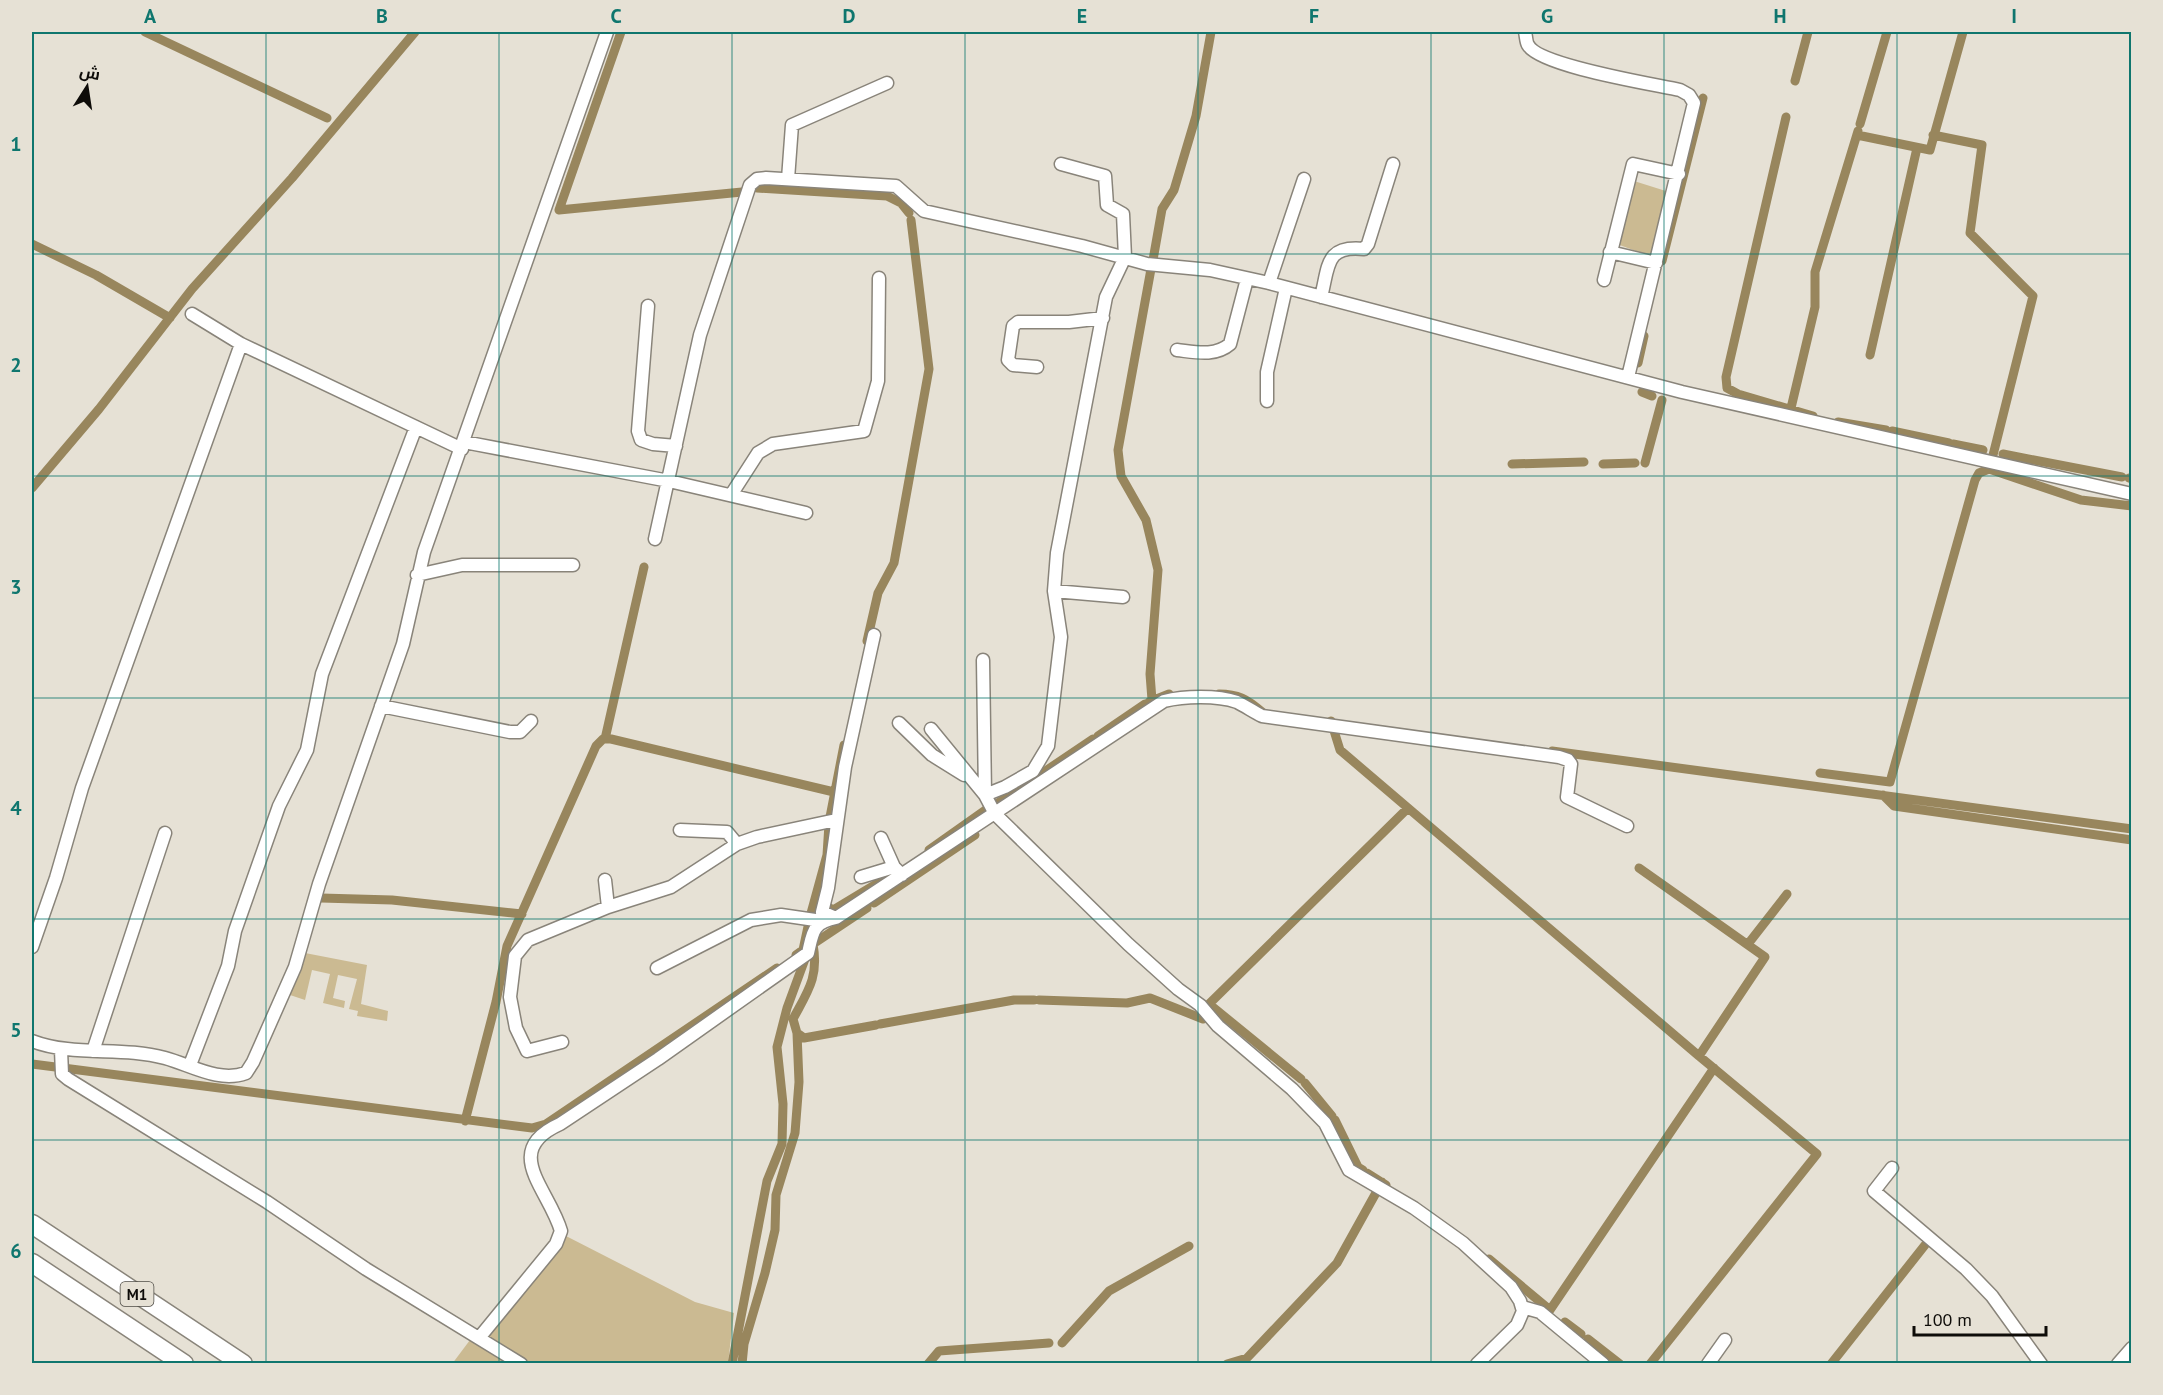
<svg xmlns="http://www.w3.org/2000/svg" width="2163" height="1395" font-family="'PT Sans',Cairo,sans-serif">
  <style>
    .green { fill: #cbba92 }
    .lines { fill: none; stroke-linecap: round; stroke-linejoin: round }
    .canal { stroke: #98865d; stroke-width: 9 }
    .minor-casing { stroke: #89847a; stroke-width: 15 }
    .highway-casing { stroke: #89847a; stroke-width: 21 }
    .minor { stroke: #fff; stroke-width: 12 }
    .highway { stroke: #fff; stroke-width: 18 }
    .grid { fill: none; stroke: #0f766e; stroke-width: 1.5; stroke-opacity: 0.55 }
    .labels { text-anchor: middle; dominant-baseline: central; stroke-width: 4.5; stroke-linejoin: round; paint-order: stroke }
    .shield { fill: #e6e1d5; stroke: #4f4c46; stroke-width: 1.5 }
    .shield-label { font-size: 15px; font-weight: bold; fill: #0e0c09 }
    .neatline { fill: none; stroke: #0f766e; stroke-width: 2 }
    .grid-label { font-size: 20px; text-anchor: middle; font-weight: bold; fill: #0f766e }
  </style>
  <rect width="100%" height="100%" fill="#e6e1d5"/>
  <path class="green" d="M1634,181L1669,192L1652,257L1617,244Z
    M305,953L367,965L361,1004L388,1011L387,1021L357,1016L358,1011L349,1009L357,979L338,975L333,998L345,1001L344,1008L323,1003L330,974L312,970L305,1000L287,994Z
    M566,1236L695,1302L734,1313L728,1363H530L485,1337Z
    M470,1340L508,1363L452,1364Z"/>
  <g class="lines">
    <path class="canal" d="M145,32L327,118
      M621,32L559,210L742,192
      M1795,81L1808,32
      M1786,117L1726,377L1727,388L1738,394L1813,416
      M1860,124L1887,32
      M1857,135L1930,150L1963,32
      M1933,135L1982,145L1970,233L2033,296L1990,467
      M757,188L887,196L901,203L909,213
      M32,244L96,275L170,318
      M1153,260L1162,209L1174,190L1196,116L1211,32
      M1662,261L1703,98
      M1151,269L1118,450L1121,476L1146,520L1158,570L1150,674L1152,700
      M1870,355L1917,148
      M1638,363L1644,336
      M1642,392L1652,396
      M1791,408L1815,307V272L1858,131
      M1838,422L1886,430
      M1892,431L1949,443
      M1953,444L1983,450
      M2003,454L2122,477
      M1645,463L1662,400
      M1512,464L1584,462
      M1603,464L1635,463
      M2129,478L2132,479
      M32,488L99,409L192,289L292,178L415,32
      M867,641L878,593L894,563L929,369L911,220
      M1219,694C1238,694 1247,699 1262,712
      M1149,702L1169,694
      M1331,721L1340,750L1699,1056L1765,957L1639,868
      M1098,736L1145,704
      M605,739L644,567
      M1552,751L2132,829
      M1820,773L1890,782L1975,480L1979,473L1989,469L2081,500L2132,506
      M1883,795L1894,806L2132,840
      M995,805L1093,739
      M830,817L844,745
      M929,850L987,809
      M321,898L392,900L522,914
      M874,903L975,835
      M826,906L833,910L891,875
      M810,917L827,855L829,824
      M1748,944L1787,894
      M796,955L803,950L809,922
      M1039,1000L1127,1003L1150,998L1203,1019
      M880,1024L1014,1000H1034
      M797,1033L804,1038L876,1025
      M32,1064L532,1128L546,1124L777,968
      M1301,1079L1209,1004L1408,808
      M1305,1083L1332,1116
      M1335,1120L1358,1167L1363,1170
      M465,1121L496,1002L507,946L596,746L603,739H611L834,792
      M1367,1173L1386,1185
      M1489,1259L1550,1310L1714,1068
      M1565,1322L1581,1334
      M1588,1339L1620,1364
      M1062,1343L1109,1291L1189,1246
      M732,1364L767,1181L782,1144L783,1104L777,1047L787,1008L805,959
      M742,1364L744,1344L765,1273L775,1230L776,1195L795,1133L799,1082L797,1033L793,1019C808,991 819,977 813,944L867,908
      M928,1364L939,1351L1049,1343
      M1227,1364L1247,1358L1337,1263L1382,1182
      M1650,1364L1817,1154L1699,1056
      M1831,1364L1925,1245"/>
    <g class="minor-casing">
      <path id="minor" d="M1525,32C1526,35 1526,42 1528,45C1539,66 1653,84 1680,90L1689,95L1694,103L1628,377
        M1061,164L1105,176L1107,205L1123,214L1125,257L1106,297L1057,553L1054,591L1061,637L1048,746L1033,771L1005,787L985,795L995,814L1128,944L1178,989L1200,1005L1218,1026L1292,1089L1325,1123L1349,1170L1414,1208L1463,1243L1511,1287L1520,1301L1523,1311L1517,1325L1477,1364
        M788,179L792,125L887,83
        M1610,252L1656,263
        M1604,280L1633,164L1679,174
        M1269,283L1304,179
        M1321,297C1329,266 1325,245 1364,249L1368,244L1393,164
        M648,306L638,431L641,440L653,444L676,446
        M192,314L241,344L462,449
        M1177,350C1195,352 1215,357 1230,344L1247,279
        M1037,367L1013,365L1008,360L1013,326L1018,322H1069L1103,318
        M1267,401V372L1286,288
        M464,442L669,481L806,513
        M731,495L758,453L773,444L864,431L878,381L879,278
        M655,539L700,335L750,185L757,179L766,178L896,186L924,211L1082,246L1147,264L1210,270L1269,283L1682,392L2132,494
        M417,575L462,565H573
        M1054,591L1123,597
        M381,706L510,732H520L531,721
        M899,723L932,755L964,775
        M931,729L985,795L983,660
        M680,830L727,832L737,844
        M881,838L894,867L902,875
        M861,877L894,867
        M605,880L608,907
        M836,918L822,912L828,888L845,767L874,635
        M32,947L56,878L82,788L241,344
        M657,968L751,920L781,915L822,921
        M32,1041C74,1057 121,1046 165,1058C191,1065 219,1083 246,1073L253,1062L295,967L319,884L403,644L424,552L607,32
        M562,1042L527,1051L516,1028L510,997L515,956L528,940L608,907L671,887L737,844L757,837L836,820
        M61,1050L62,1074L68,1079L267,1202L366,1269L521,1364
        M93,1051L165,833
        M190,1065L228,966L235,931L279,806L307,750L322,674L416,427
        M1892,1168L1874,1191L1966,1269L1992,1296L2041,1364
        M1522,1307L1540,1312L1603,1364
        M479,1338L556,1244L561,1231C549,1189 500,1151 560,1124L658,1059L808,953C813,932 812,923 836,918L1164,701C1184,696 1217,695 1237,702C1245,706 1254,712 1262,716L1559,757L1568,760L1571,764L1567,797L1627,826
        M1708,1364L1725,1340
        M2118,1364L2132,1348"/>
    </g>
    <g class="highway-casing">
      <path id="highway" d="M32,1224L243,1364
        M32,1263L184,1364"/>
    </g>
    <use href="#minor" class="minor"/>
    <use href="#highway" class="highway"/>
  </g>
  <path class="grid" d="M266,32V1364M499,32V1364M732,32V1364M965,32V1364M1198,32V1364M1431,32V1364M1664,32V1364M1897,32V1364M32,254H2132M32,476H2132M32,698H2132M32,919H2132M32,1140H2132"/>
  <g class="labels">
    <rect class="shield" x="120.5" y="1282" width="33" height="24" rx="4.5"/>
    <g class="shield-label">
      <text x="137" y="1294">M1</text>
    </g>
  </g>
  <rect width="2163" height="1395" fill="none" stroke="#e6e1d5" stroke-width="66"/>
  <g transform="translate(87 87) rotate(12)" stroke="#e6e1d5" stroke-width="4.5" paint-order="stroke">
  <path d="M0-4.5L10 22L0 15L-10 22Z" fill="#0e0c09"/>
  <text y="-9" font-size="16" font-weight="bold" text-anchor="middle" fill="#0e0c09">ش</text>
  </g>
  <path d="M1914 1326v9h132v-9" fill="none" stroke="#0e0c09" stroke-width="3"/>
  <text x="1923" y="1326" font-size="18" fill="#0e0c09" stroke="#e6e1d5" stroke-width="4.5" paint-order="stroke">100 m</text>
  <rect x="33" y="33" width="2097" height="1329" class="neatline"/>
  <g class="grid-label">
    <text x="150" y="23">A</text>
    <text x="382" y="23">B</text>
    <text x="616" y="23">C</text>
    <text x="849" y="23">D</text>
    <text x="1082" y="23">E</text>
    <text x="1314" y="23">F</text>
    <text x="1547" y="23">G</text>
    <text x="1780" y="23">H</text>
    <text x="2014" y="23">I</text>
    <text x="16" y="151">1</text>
    <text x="16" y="372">2</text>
    <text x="16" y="594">3</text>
    <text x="16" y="815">4</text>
    <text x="16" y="1037">5</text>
    <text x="16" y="1258">6</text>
  </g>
</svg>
